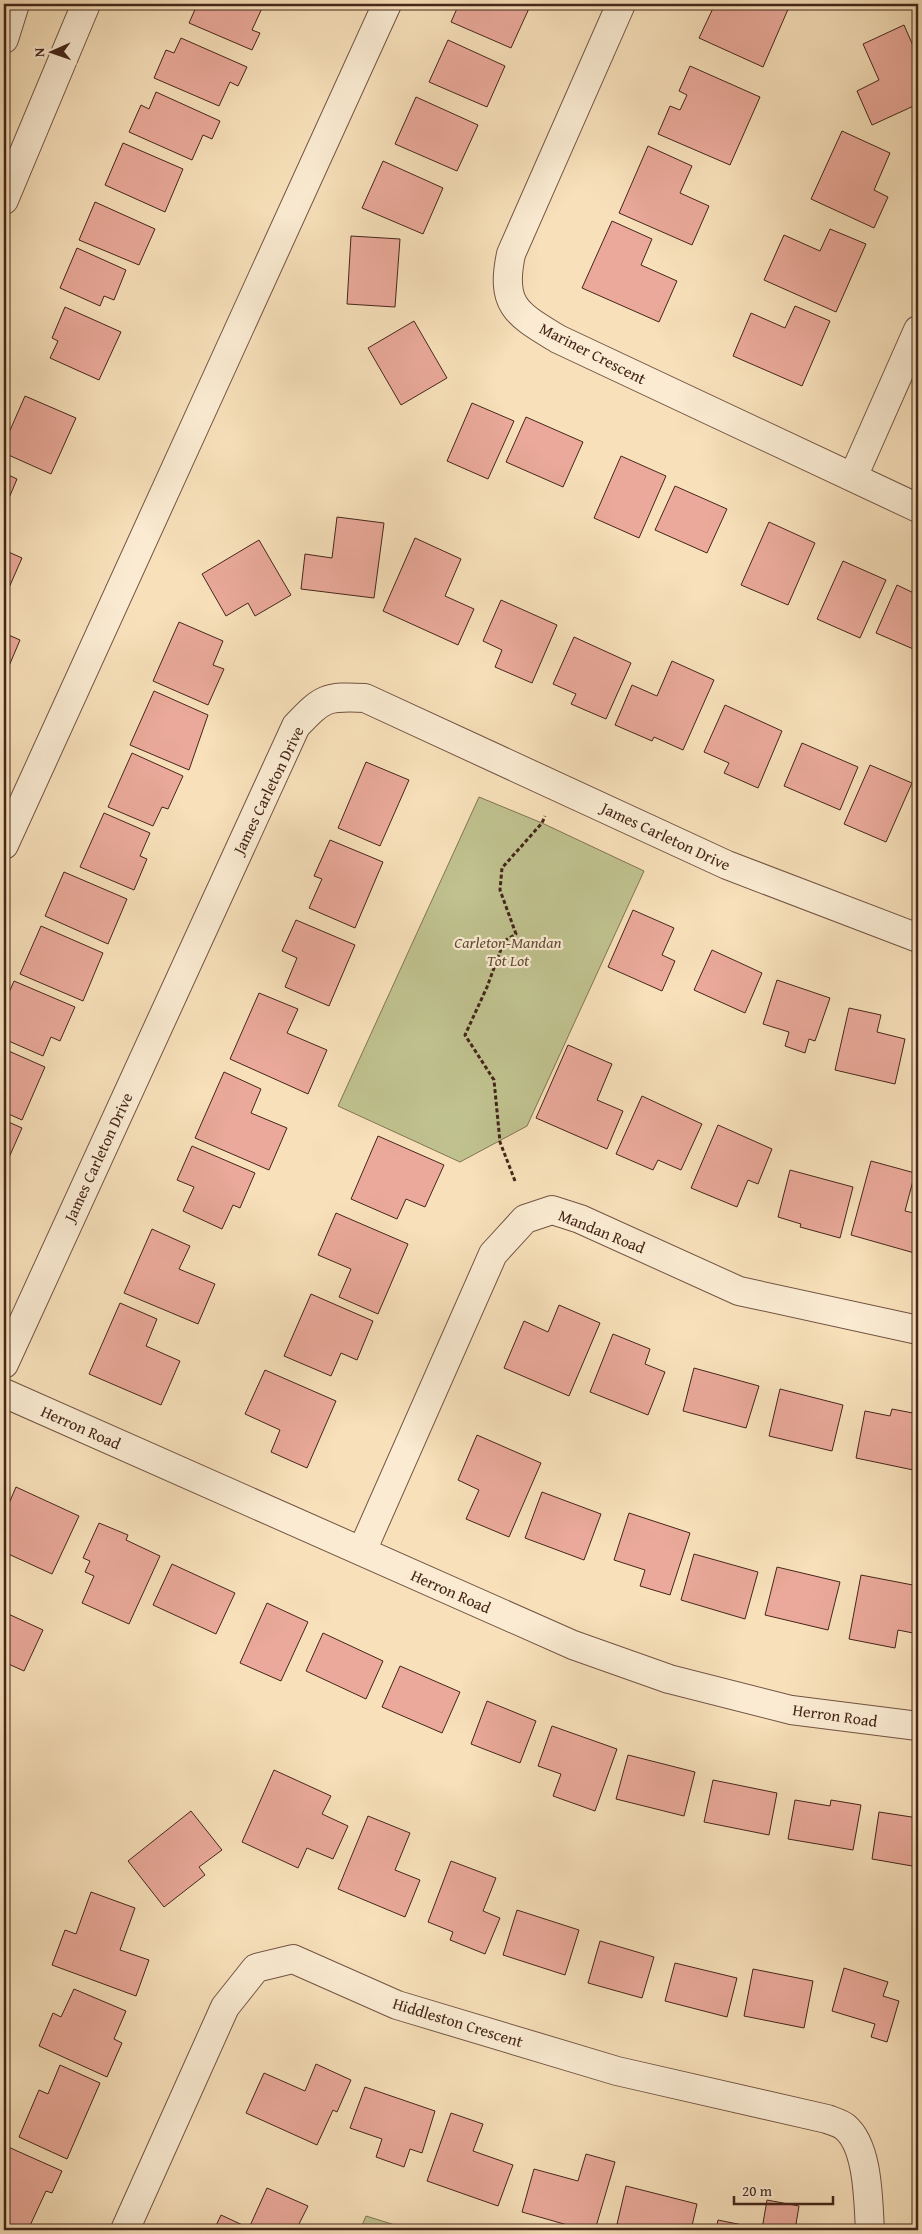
<svg xmlns="http://www.w3.org/2000/svg" width="922" height="2234" font-family="'Gentium Book Plus',serif">
  <style>
    .green { fill: #bfc18e; stroke: #827454 }
    .building { fill: #eaa99a; stroke: #45261a }
    .lines { fill: none; stroke-linecap: round; stroke-linejoin: round }
    .minor-casing { stroke: #725442; stroke-width: 30 }
    .path { stroke: #45261a; stroke-width: 3; stroke-dasharray: 4 2.5; stroke-linecap: butt }
    .minor { stroke: #faebd2; stroke-width: 28 }
    .labels { text-anchor: middle; dominant-baseline: central; stroke-width: 4.5; stroke-linejoin: round; paint-order: stroke }
    .street-label { font-size: 16px; fill: #45261a; stroke: #faebd2 }
    .park-label { font-size: 16px; font-style: italic; fill: #644d37; stroke: #faebd2 }
  </style>
  <rect width="100%" height="100%" fill="#f7e0ba"/>
  <filter id="stains"><feTurbulence type="fractalNoise" baseFrequency=".004" numOctaves="4"/><feColorMatrix values="0 0 0 0 .2 0 0 0 0 .09 0 0 0 0 .02 0 0 0 .5 -.17"/></filter>
  <radialGradient id="worn" r=".72"><stop offset=".6" stop-color="#630" stop-opacity="0"/><stop offset="1" stop-color="#630" stop-opacity=".3"/></radialGradient>
  <path class="green" d="M479,797L542,823L644,871L527,1126L460,1162L338,1106Z
    M366,2216L411,2230H360Z"/>
  <path class="building" d="M194,4H259L263,6L252,30L260,33L252,50L189,23L197,5Z
    M459,4H531L511,48L451,22Z
    M715,4H781L789,7L763,67L699,38Z
    M904,25L918,57V104L872,125L857,91L879,80L863,44Z
    M181,38L247,67L238,86L230,82L219,106L154,78L166,50L174,53Z
    M448,40L505,66L487,107L429,82Z
    M690,66L760,97L730,165L658,134L670,106L680,110L687,95L679,91Z
    M156,92L220,121L212,139L203,135L192,160L129,132L141,105L149,109Z
    M416,97L478,125L457,171L395,144Z
    M842,131L890,153L874,190L888,197L874,228L811,199Z
    M123,143L183,169L165,212L105,185Z
    M648,146L692,166L680,193L709,206L692,245L619,213Z
    M383,161L443,188L423,234L362,208Z
    M95,202L155,229L139,265L79,240Z
    M612,221L652,239L641,265L677,281L659,322L582,288Z
    M830,229L866,244L836,312L764,280L784,235L820,251Z
    M351,236L400,239L395,307L347,304Z
    M77,248L126,270L114,300L104,296L100,306L60,288Z
    M795,306L830,321L802,386L733,356L751,313L785,328Z
    M65,307L121,332L99,380L50,358L58,341L52,338Z
    M414,321L447,378L401,405L368,348Z
    M25,396L76,418L51,474L4,453V444Z
    M472,403L514,421L488,479L447,461Z
    M526,417L583,442L563,487L506,462Z
    M621,456L666,476L639,538L594,518Z
    M4,473L17,479L4,510Z
    M675,486L727,509L707,553L655,530Z
    M337,517L384,523L374,598L301,589L305,554L332,558Z
    M769,522L815,543L788,605L741,585Z
    M415,538L461,559L445,596L474,609L458,645L383,611Z
    M259,540L291,595L255,616L248,603L226,616L202,574Z
    M4,550L22,558L4,599Z
    M843,561L886,580L860,638L817,619Z
    M897,585L918,595V651L876,633Z
    M501,600L557,625L532,683L495,667L502,650L483,641Z
    M179,622L223,641L213,665L224,669L208,705L153,681Z
    M4,633L20,640L9,666L4,663Z
    M574,637L631,663L606,719L571,704L576,694L553,684Z
    M672,661L714,680L683,750L654,737L652,741L615,725L632,685L657,696Z
    M154,691L208,715L189,770L130,745Z
    M725,705L782,731L758,788L724,773L729,763L704,752Z
    M802,743L858,767L840,810L784,786Z
    M132,753L183,776L168,809L162,807L153,826L108,807Z
    M366,762L409,780L380,846L338,828Z
    M870,765L912,783L886,842L844,824Z
    M104,813L150,833L140,856L147,859L134,890L80,867Z
    M330,840L383,862L355,928L309,908L322,879L314,876Z
    M64,872L127,899L108,944L45,916Z
    M633,910L674,928L662,955L675,961L662,991L608,967Z
    M296,920L355,945L329,1006L285,987L297,958L282,951Z
    M41,926L103,953L83,1001L20,974Z
    M712,950L762,973L745,1013L694,990Z
    M777,980L830,998L815,1041L809,1039L805,1053L785,1046L789,1032L763,1024Z
    M14,981L75,1007L60,1041L51,1037L43,1056L4,1039V1004Z
    M259,993L298,1009L287,1033L327,1050L308,1094L230,1059Z
    M849,1008L881,1015L877,1032L905,1039L895,1084L835,1070Z
    M568,1045L612,1064L597,1100L623,1111L607,1149L536,1118Z
    M4,1049L45,1067L22,1120L4,1112Z
    M224,1072L261,1089L251,1113L287,1128L269,1170L195,1138Z
    M642,1096L702,1124L681,1170L658,1160L653,1170L616,1154Z
    M4,1120L22,1128L7,1162L4,1160Z
    M718,1125L772,1149L758,1184L748,1180L737,1207L691,1188Z
    M378,1136L444,1165L425,1207L406,1199L397,1219L351,1199Z
    M192,1146L255,1173L240,1208L233,1205L222,1229L183,1211L194,1187L177,1180Z
    M871,1161L915,1173L905,1211L918,1214V1254L851,1235Z
    M790,1170L853,1187L840,1238L800,1227L801,1224L778,1217Z
    M336,1213L408,1244L378,1314L339,1297L351,1269L318,1255Z
    M152,1229L190,1246L179,1269L215,1284L198,1324L124,1293Z
    M311,1294L373,1321L357,1360L341,1353L331,1376L284,1356Z
    M120,1303L157,1319L146,1346L180,1361L161,1405L89,1374Z
    M559,1305L600,1323L569,1396L504,1368L524,1321L548,1332Z
    M613,1334L650,1349L645,1364L665,1372L648,1415L590,1392Z
    M694,1368L759,1386L746,1428L683,1411Z
    M265,1370L336,1401L307,1468L271,1452L280,1430L245,1414Z
    M780,1389L843,1405L832,1451L769,1436Z
    M892,1409L918,1414V1471L856,1458L865,1411L890,1416Z
    M477,1435L541,1463L509,1537L466,1519L479,1490L458,1480Z
    M16,1487L79,1516L52,1574L4,1552V1515Z
    M542,1492L601,1514L584,1560L525,1538Z
    M629,1513L690,1533L670,1595L640,1586L645,1570L614,1560Z
    M99,1523L128,1535L126,1540L160,1556L129,1624L82,1603L94,1576L85,1572L90,1561L83,1558Z
    M694,1554L758,1572L745,1619L681,1600Z
    M172,1564L235,1593L216,1634L153,1605Z
    M777,1567L840,1582L828,1630L765,1615Z
    M861,1575L918,1586V1634L898,1630L895,1648L849,1639Z
    M267,1603L308,1622L281,1681L240,1663Z
    M4,1612L43,1630L24,1671L4,1662Z
    M323,1633L383,1661L366,1699L306,1671Z
    M400,1666L460,1692L442,1733L382,1707Z
    M487,1701L536,1721L520,1763L471,1744Z
    M552,1726L617,1749L595,1811L553,1796L561,1774L538,1766Z
    M628,1755L695,1772L684,1816L616,1799Z
    M274,1770L331,1796L322,1814L348,1826L333,1859L307,1848L298,1868L242,1842Z
    M713,1780L777,1793L769,1835L704,1822Z
    M795,1800L830,1806L831,1800L861,1805L853,1850L788,1839Z
    M191,1811L222,1850L199,1867L205,1875L164,1907L128,1861Z
    M879,1812L918,1818V1867L872,1859Z
    M368,1816L410,1833L395,1870L420,1880L405,1917L338,1889Z
    M451,1861L496,1878L483,1911L500,1918L485,1954L450,1940L453,1932L428,1922Z
    M91,1892L135,1908L120,1950L149,1960L136,1996L52,1965L65,1930L76,1934Z
    M517,1910L579,1930L565,1975L503,1955Z
    M600,1941L654,1957L642,1998L588,1983Z
    M675,1963L737,1978L727,2017L665,2001Z
    M844,1968L888,1982L883,1996L899,2001L887,2042L871,2037L875,2024L832,2011Z
    M753,1969L813,1981L804,2028L744,2016Z
    M74,1989L126,2011L114,2039L122,2043L107,2077L39,2046L53,2013L61,2017Z
    M316,2064L351,2080L337,2112L333,2110L317,2145L246,2113L264,2073L305,2091Z
    M60,2065L100,2083L67,2159L19,2137L39,2090L48,2094Z
    M365,2087L435,2111L422,2153L410,2149L404,2167L376,2157L382,2139L350,2128Z
    M451,2113L483,2124L473,2151L513,2165L498,2206L427,2181Z
    M6,2146L62,2171L52,2193L46,2191L28,2230H15L4,2225V2151Z
    M586,2154L615,2162L595,2230H585L522,2212L534,2169L578,2181Z
    M626,2186L697,2204L691,2230H644L617,2224Z
    M267,2188L308,2206L296,2230H214L221,2215L249,2228Z
    M767,2200L799,2206L795,2230H716L718,2220L762,2229Z"/>
  <g class="lines">
    <g class="minor-casing">
      <path id="minor" d="M621,4L511,254C500,306 517,314 558,339L918,508
        M4,39L15,4
        M4,200L86,4
        M853,477L918,330
        M4,845L387,4
        M4,1364L296,726C323,698 325,696 365,698L727,865L918,938
        M4,1393L573,1645L669,1679L791,1710L918,1726
        M362,1551L493,1254L525,1219L552,1210L580,1219L739,1291L918,1330
        M125,2230L225,2007L256,1968L293,1959L397,2005L617,2071L827,2119C832,2121 840,2123 845,2127C869,2147 868,2202 870,2230"/>
    </g>
    <path class="path" d="M515,1181L500,1142L494,1080L465,1035L487,987L504,941L516,934L500,890L502,868L542,823L545,816"/>
    <use href="#minor" class="minor"/>
  </g>
  <g class="labels">
    <g class="street-label">
      <text transform="translate(593 353) rotate(27)">Mariner Crescent</text>
      <text transform="translate(268 790) rotate(-64)">James Carleton Drive</text>
      <text transform="translate(666 836) rotate(25)">James Carleton Drive</text>
      <text transform="translate(98 1157) rotate(-65)">James Carleton Drive</text>
      <text transform="translate(602 1231) rotate(22)">Mandan Road</text>
      <text transform="translate(81 1427) rotate(24)">Herron Road</text>
      <text transform="translate(451 1591) rotate(24)">Herron Road</text>
      <text transform="translate(835 1715) rotate(8)">Herron Road</text>
      <text transform="translate(458 2022) rotate(17)">Hiddleston Crescent</text>
    </g>
    <g class="park-label">
      <text x="508" y="942">Carleton-Mandan<tspan x="508" dy="18">Tot Lot</tspan></text>
    </g>
  </g>
  <rect width="922" height="2234" fill="none" stroke="#f7e0ba" stroke-width="20"/>
  <rect x="5" y="5" width="912" height="2224" fill="none" stroke="#45261a" stroke-width="2.5"/>
  <rect x="10" y="10" width="902" height="2214" fill="none" stroke="#45261a"/>
  <g transform="translate(52 52) rotate(268)" stroke="#faebd2" stroke-width="4" paint-order="stroke">
  <path d="M0-4L9 19L0 12L-9 19Z" fill="#45261a"/>
  <text y="-8" font-size="14" font-weight="bold" text-anchor="middle" fill="#45261a">N</text>
  </g>
  <path d="M734 2196v8h99v-8" fill="none" stroke="#45261a" stroke-width="2.5"/>
  <text x="742" y="2196" font-size="15" fill="#45261a" stroke="#faebd2" stroke-width="4" paint-order="stroke">20 m</text>
  <rect width="100%" height="100%" filter="url(#stains)"/>
  <rect width="100%" height="100%" fill="url(#worn)"/>
</svg>
